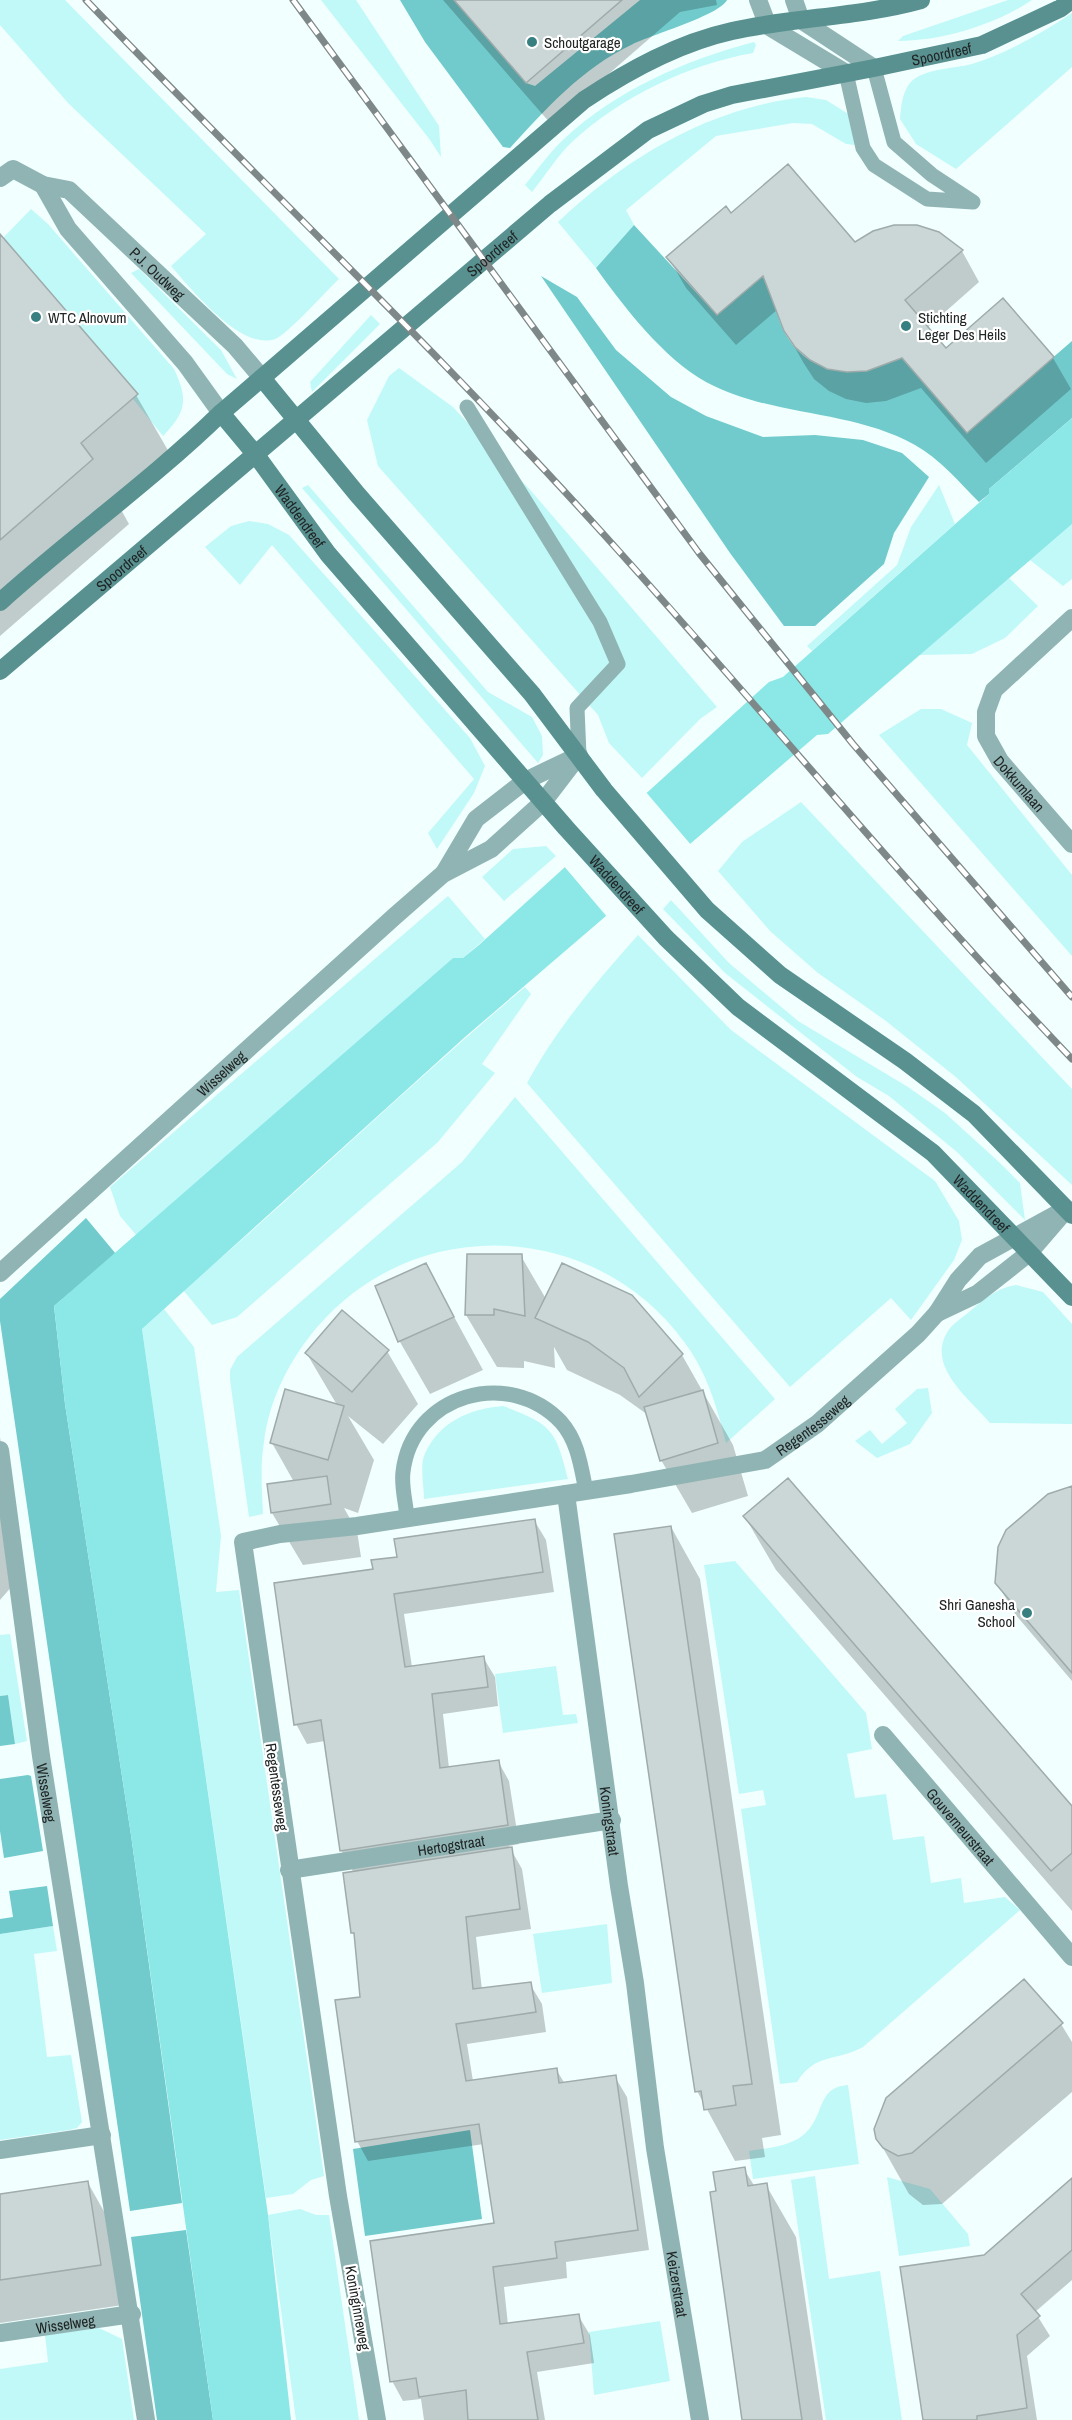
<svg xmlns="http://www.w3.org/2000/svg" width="1072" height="2420" font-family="'Archivo Narrow',sans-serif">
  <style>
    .green { fill: #c1f9f9 }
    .forest { fill: #71cbcc }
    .water { fill: #8ce7e7 }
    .pier { fill: #f1fffe }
    .shadow { fill: #0003 }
    .building { fill: #cbd7d7; stroke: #9fabab; stroke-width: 1.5 }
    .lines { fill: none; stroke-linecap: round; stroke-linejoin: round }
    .lane { stroke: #90b4b4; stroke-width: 15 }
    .street { stroke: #90b4b4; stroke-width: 18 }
    .secondary { stroke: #599191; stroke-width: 18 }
    .rail-casing { stroke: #7f8888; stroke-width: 7 }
    .rail { stroke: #fff; stroke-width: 4.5; stroke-dasharray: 14; stroke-linecap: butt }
    .poi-dot { fill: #377f80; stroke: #fff; stroke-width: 2 }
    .labels { text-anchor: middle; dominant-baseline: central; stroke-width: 4.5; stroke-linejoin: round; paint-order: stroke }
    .poi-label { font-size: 15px; fill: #202525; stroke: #fff; text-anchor: start }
    .street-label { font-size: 15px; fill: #202525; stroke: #fff }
  </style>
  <rect width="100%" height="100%" fill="#f1fffe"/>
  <path class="green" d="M0,0H65L339,279C326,291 288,334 275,339C241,351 192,290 171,266L206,234L69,104L0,25Z
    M321,0H356L439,126L441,157L430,140Z
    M1008,0H1032C995,25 942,41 898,41L903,36Z
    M1072,13V67L956,169L916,144L900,119C901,108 902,92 910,83C923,68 954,69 972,64C1008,53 1040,34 1072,13Z
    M754,42L756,45L753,53C689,64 621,97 573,141C557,156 545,176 532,192L525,185C538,169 549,153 564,139C616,90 686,60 754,42Z
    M806,97L826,100L850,115L855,145L846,144L812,124L793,123L716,136L626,210L634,225L596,268L558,222C627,157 710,107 806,97Z
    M31,209L48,224L174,369C188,399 187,411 163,436L3,238Z
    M139,269L221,350L237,379L227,374L131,273Z
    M371,315L380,324L312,392L310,382Z
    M399,368L453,407L532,492L717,707L700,719L642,778L609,743L598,715L378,466L367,420L389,376Z
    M308,485L488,692L532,717L542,736L543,755L538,763L302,488Z
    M939,485L955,524L812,651L807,646L897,565L911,527Z
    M249,521L268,524L289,535L470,738L485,766L474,793L437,849L428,833L474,779L272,545L240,585L205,547L231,526Z
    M1072,524V579L1063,586L1030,560Z
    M1009,578L1038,606L1005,638L972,654L919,655Z
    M921,709H941L972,723L967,745L1072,875V956L879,735Z
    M801,802L1072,1089V1185L957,1078L886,1021L818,973L770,931L718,871L742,842Z
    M546,846L556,856L504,901L482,877L513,849Z
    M448,896L485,939L463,958H453L137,1236L120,1216L110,1187Z
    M671,900L729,963L798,1021L908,1087L945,1113L1000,1163L1020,1183L1025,1220L957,1152L889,1096L857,1077L725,973L663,909Z
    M638,935L731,1030L935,1181L959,1221L962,1240L954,1260L911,1320L891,1298L790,1387L527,1083C556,1029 597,981 638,935Z
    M525,987L531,994L482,1064L495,1073L438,1142L237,1317L212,1325L183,1290C300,1192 408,1085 525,987Z
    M515,1097L775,1399L726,1443C717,1407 707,1373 685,1343C597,1221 418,1212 319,1325C291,1357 269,1399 264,1442C260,1466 262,1490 263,1514L249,1517L230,1380V1370L237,1357L462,1162Z
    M1016,1285L1043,1292L1072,1324V1424L990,1423C970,1399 925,1366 948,1331C952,1324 962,1318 969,1312C983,1300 996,1288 1016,1285Z
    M164,1309L194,1347L221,1536L216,1592L239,1590L324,2176L311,2180L293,2194L266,2198L142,1329Z
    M928,1388L932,1413L910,1444L877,1458L855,1441L870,1430L882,1444L907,1423L895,1409L917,1389Z
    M503,1406C551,1424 556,1429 568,1479L424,1499C424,1487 420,1467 424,1456C438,1422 469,1409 503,1406Z
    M735,1561L866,1713L872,1749L847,1754L855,1798L886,1794L893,1840L924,1836L931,1883L961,1878L964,1903L1005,1897L1020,1910L863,2047C836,2062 816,2052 797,2082L780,2084L741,1809L766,1805L763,1790L739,1794L704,1565Z
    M10,1634L27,1741L15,1744L8,1695L0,1696V1635Z
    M556,1666L563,1715L576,1714L578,1723L503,1733L495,1674Z
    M607,1924L612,1983L542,1993L533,1934Z
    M53,1926L57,1951L34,1954L47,2057L71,2055L82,2122L77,2128L69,2130L0,2140V1934Z
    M848,2085L859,2164L753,2179L749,2151C767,2148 787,2147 802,2136C826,2118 815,2087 848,2085Z
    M815,2176L829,2279L880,2271L902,2420H826L791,2180Z
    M887,2177L930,2189L968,2234L970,2246L899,2256Z
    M300,2209L316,2215H329L359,2420H296L268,2215Z
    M660,2321L670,2381L594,2395L589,2332Z
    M99,2328L122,2339L134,2420H0V2369L48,2362L45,2335Z"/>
  <path class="forest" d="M400,0H454L526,83L535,86L640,0H727C720,15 651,35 633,44C582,68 547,108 510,148L503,147L425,42Z
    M634,225L717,315L774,267C775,282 774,303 778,316C795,372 853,387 899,355L967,432L1072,341V418L989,489V494L979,502C960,483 939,458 915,445C850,409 771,417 706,382C664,359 624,307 596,268Z
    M541,276L577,297L616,350L671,397L706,416L763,437L815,435L863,440L902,453L929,477L894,533L884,564L815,626H784L730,553Z
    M86,1218L116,1254L54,1306L65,1404L131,1835L182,2203L130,2211L0,1321V1299Z
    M8,1695L15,1744L0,1746V1696Z
    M28,1775L31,1776L43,1851L4,1858L0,1831V1779Z
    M47,1886L53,1926L0,1934V1919L13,1917L9,1891Z
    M470,2130L482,2219L365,2236L353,2149Z
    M186,2230L213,2420H157L131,2237Z"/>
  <path class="water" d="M1072,418V524L828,734L817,735L465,1037L142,1329L268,2215L291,2420H213L131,1835L65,1404L54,1306L453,958H463L479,945L769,682L783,677L989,494V489Z"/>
  <path class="pier" d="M645,791L692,846L608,918L563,865Z"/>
  <path class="shadow" d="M443,0H716L717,5L680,12L551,124Z
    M731,215L855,244L962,251L979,282L927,328L946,350L1003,300L1053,358L1071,389L986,463L921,388L886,401L866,403L846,399L829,391L814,379L803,362L785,330L777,310L736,345L686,288L668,257Z
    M0,243L136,395L173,459L119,506L129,524L0,636Z
    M521,1256L546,1299L682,1355L733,1445L748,1496L692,1513L661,1460L648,1415L620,1395L567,1370L554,1347L555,1368L524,1361V1368L497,1367L466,1315Z
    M426,1265L483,1370L430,1394L400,1342L377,1287Z
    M387,1351L418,1404L383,1444L348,1416L374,1460L358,1513L344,1508L357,1531L361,1557L303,1565L272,1513L294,1482L272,1443L337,1405L307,1354Z
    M0,1437L20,1577L0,1600Z
    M1072,1490V1681L1015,1614L997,1583Z
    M745,1517L1072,1808V1911L776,1570Z
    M534,1520L546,1540L554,1592L404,1614L412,1667L483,1657L495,1677L498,1706L443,1714L449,1768L498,1761L509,1781L519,1844L509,1846L522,1869L531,1929L476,1937L482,1990L530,1984L542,2004L546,2032L467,2044L473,2081L556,2069L565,2084L615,2077L627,2097L649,2250L566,2262L567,2278L504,2287L508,2325L578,2315L590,2335L594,2363L537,2372L545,2420H424L421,2399L403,2401L392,2381L495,2224L484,2144L368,2161L357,2141L362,1998L356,1938L353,1933L354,1873L341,1850L325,1741L307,1744L296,1724L374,1570L398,1558Z
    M671,1527L700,1579L781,2135L762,2138L765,2157L735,2161L697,2091Z
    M1061,2024L1072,2042V2092L942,2204L923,2205L909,2194L879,2141Z
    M744,2169L755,2187L766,2185L796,2237L823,2420H744Z
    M1072,2180V2280L1035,2312L1050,2336L1027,2356L1037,2420H924L984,2256Z
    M88,2183L110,2222L123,2305L0,2323V2195Z"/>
  <path class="building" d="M454,0H622L526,83Z
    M788,164L855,242L873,231L894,225H917L939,232L963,250L905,300L946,348L1003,298L1054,357L967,433L902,358L867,371L847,372L827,369L810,360L795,347L784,331L763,276L717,315L666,257L726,206L731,213Z
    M0,234L138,394L81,443L93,459L0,540Z
    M467,1254H522L525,1316L494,1309V1315H465Z
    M426,1263L454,1317L398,1342L375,1286Z
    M562,1263L632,1295L683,1354L639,1397L624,1368L588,1342L535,1318Z
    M342,1310L389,1350L352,1392L305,1353Z
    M285,1389L344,1406L328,1460L270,1443Z
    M703,1390L718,1443L660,1461L644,1407Z
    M327,1476L331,1504L271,1513L267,1484Z
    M788,1478L1072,1806V1853L1051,1871L743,1516Z
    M1072,1486V1673L995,1583L998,1547L1006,1530L1048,1494Z
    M535,1519L543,1572L394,1594L405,1667L484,1656L488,1687L432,1694L440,1768L499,1760L508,1825L340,1851L321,1720L294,1725L274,1583L373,1569L371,1560L397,1557L394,1539Z
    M671,1526L752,2084L733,2086L736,2105L704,2110L701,2091L695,2092L689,2053L614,1534Z
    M512,1847L520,1909L466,1917L473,1989L531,1982L536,2012L456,2024L466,2081L557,2068L559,2083L616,2075L638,2230L555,2242L557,2258L493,2267L500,2324L579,2314L584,2343L527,2352L538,2420H468L466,2390L419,2397L416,2378L390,2382L370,2241L494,2223L479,2124L355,2142L335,2000L360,1997L354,1933H351L343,1873Z
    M1024,1979L1063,2023L912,2153L898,2156L883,2148L876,2139L874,2129L886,2098Z
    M745,2167L748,2186L767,2183L802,2420H742L710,2192L716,2191L713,2172Z
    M1072,2178V2250L1021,2294L1040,2316L1017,2335L1027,2408L977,2416V2420H923L900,2267L984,2255Z
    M88,2181L101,2265L0,2280V2194Z"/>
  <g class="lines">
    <path class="lane" d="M846,73L863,148L874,165L927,199L973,202L932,175L894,142L874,68
      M467,407L600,622L618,664L577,708L579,755
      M407,1518C406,1503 401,1486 403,1472C412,1394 509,1367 561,1422C578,1441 581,1467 586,1491"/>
    <g class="street">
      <path d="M758,0L768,26L846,73"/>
      <path d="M794,0L801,20L874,68"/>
      <path id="s1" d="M0,178L13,169L43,185L69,190L235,346L262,378"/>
      <path d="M43,185L68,229L185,363L221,413"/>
      <path id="s2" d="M1072,618L994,690L986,712V736L1000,761L1072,844"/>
      <path d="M444,873L476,819L525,781L575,757"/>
      <path id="s3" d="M0,1273L395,916L443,874L491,849L543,802L579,755"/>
      <path d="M937,1313L977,1294L1029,1253L1060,1217"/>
      <path id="s4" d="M0,1450L41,1756L146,2420"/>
      <path id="s5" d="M566,1494L619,1886L635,1983L655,2148L700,2420"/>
      <path id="s6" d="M883,1735L1072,1957"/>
      <path id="s7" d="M289,1870L612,1820"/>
      <path d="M0,2150L102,2135"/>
      <path id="s8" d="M0,2333L132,2314"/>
      <path id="s9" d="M377,2420L338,2196L243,1542L280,1534L357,1526L631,1484L765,1460L817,1424L918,1334L937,1313L958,1280L980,1256L1066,1209"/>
    </g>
    <g class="secondary">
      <path d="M262,378L357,494L532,694L604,790L707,910L780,975L905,1061L974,1114L1072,1215"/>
      <path id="s10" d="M221,413L256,455L328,554L566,828L666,938L738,1007L933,1153L1072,1297"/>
      <path d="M0,602C72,537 151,481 221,413L584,100C629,70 678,43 732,31C794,17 860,17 921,0"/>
      <path id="s11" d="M0,671L550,204L648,130L703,104L732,95L874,68L982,45L1061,8L1071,0"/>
    </g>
    <g class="rail-casing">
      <path id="rail" d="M86,0C255,177 433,346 597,527C757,703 907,887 1072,1059
        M293,0L699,553L853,744L1072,997"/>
    </g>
    <use href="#rail" class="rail"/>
  </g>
  <g class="poi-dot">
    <circle cx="532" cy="42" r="6"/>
    <circle cx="36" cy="317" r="6"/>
    <circle cx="906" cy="326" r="6"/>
    <circle cx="1027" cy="1613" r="6"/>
  </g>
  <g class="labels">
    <g class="poi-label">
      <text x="544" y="42">Schoutgarage</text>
      <text x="48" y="317">WTC Alnovum</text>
      <text x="918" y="317">Stichting<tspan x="918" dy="17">Leger Des Heils</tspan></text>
      <text x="1015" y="1604" text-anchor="end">Shri Ganesha<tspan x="1015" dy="17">School</tspan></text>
    </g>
    <g class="street-label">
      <text stroke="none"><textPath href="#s11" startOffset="1149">Spoordreef</textPath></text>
      <text stroke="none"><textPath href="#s11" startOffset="645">Spoordreef</textPath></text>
      <text stroke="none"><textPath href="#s1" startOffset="198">P.J. Oudweg</textPath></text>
      <text stroke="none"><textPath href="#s10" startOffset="130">Waddendreef</textPath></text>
      <text stroke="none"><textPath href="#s11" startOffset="159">Spoordreef</textPath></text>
      <text stroke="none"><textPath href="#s2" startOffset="212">Dokkumlaan</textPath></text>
      <text stroke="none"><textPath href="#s10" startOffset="616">Waddendreef</textPath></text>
      <text stroke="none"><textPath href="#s3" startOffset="298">Wisselweg</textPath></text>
      <text stroke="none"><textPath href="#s10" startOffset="1102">Waddendreef</textPath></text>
      <text stroke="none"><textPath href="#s9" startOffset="1476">Regentesseweg</textPath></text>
      <text transform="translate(277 1787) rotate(82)">Regentesseweg</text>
      <text stroke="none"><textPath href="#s4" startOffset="346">Wisselweg</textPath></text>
      <text stroke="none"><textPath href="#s5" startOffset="330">Koningstraat</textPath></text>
      <text stroke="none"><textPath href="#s6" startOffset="120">Gouverneurstraat</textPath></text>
      <text stroke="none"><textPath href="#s7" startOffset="164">Hertogstraat</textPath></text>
      <text stroke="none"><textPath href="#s5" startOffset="798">Keizerstraat</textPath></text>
      <text transform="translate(358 2308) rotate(80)">Koninginneweg</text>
      <text stroke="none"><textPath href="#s8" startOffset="66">Wisselweg</textPath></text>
    </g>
  </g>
</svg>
